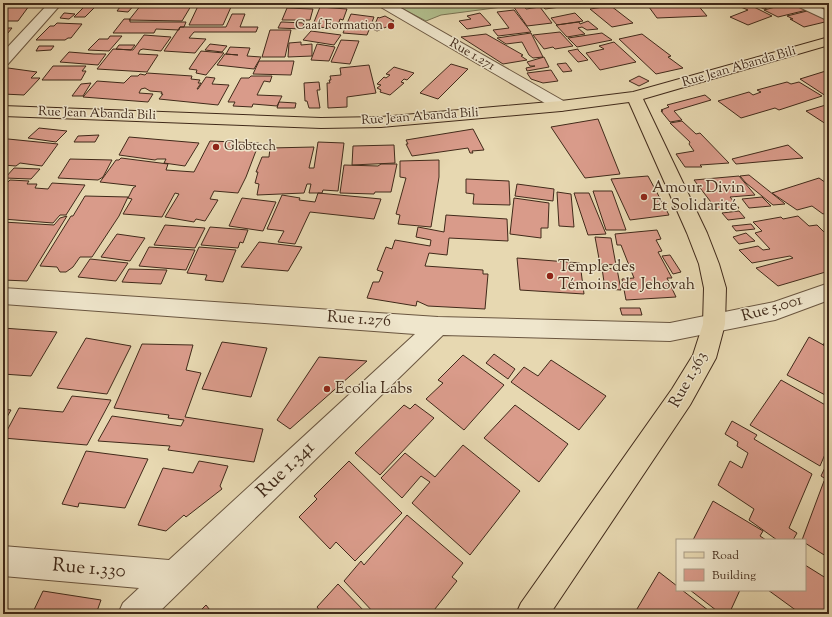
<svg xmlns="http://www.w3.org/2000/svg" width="832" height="617" font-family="'Sorts Mill Goudy',serif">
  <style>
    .green { fill: #b2bf8e; stroke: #7a7454 }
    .building { fill: #d99b8a; stroke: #412a1a }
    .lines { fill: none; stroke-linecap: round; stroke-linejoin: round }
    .minor-casing { stroke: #6a5640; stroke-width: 2 }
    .major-casing { stroke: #412a1a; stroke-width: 2 }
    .minor { fill: #efe6cc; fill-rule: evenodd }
    .major { fill: #e7d8b1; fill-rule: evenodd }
    .poi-dot { fill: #8f2418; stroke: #efe6cc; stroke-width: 1.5 }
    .labels { text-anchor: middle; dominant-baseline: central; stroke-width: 3; stroke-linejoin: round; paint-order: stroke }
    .far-poi-label { font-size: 13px; fill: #412a1a; stroke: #efe6cc; text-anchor: end }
    .far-street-label { font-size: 13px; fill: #412a1a; stroke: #efe6cc }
    .poi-label { font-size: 16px; fill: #412a1a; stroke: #efe6cc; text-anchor: start }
    .street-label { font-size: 16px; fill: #412a1a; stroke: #efe6cc }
    .near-street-label { font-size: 19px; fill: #412a1a; stroke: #efe6cc }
  </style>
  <rect width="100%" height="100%" fill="#e7d8b1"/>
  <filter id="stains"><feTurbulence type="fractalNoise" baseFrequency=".005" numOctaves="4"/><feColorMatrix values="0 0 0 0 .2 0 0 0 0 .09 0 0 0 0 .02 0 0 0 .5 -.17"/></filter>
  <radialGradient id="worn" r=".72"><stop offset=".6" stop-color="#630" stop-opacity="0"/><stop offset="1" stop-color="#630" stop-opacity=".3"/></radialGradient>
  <path class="green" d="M392,3H510L502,7L441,15L426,21Z"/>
  <path class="building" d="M123,3H136L128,12L117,11Z
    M531,3H574L576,5L545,9L542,6L535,7Z
    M580,3H608L585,7Z
    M646,3H696L707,16L657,18Z
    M731,3H746L772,16L748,25L730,17L748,10Z
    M751,3H776L779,4L764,9Z
    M791,3L807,10L778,17L764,10Z
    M87,4H98L85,17H74Z
    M141,5L191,6L182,21L129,20Z
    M523,5L526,9L540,7L552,23L527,26L513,6Z
    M29,6L18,21H3V7Z
    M198,6L231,7L223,25H189Z
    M611,6L633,23L612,27L590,9Z
    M320,7L347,9L343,20L340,19L337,28L312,27Z
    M287,8L313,9L310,20H282Z
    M514,10L531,32L498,36L493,30L509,28L497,12Z
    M811,10L829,21L804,27L790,19H793L787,16Z
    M64,13H65L75,14L69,19L60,18Z
    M480,13L491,25L467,29L459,21L471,19L467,16Z
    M575,13L583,21L557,25L551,18Z
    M232,14H245L240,27H258L256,32H194L189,38L206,39L195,53L164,51L180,27H226Z
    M351,14L374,17L367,35L343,33Z
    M385,16L394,21L388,23L391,25L377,31L373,29L378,17L379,18Z
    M124,19H130V22H186L184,27H180L179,30L156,29L154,33H113Z
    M588,21L598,29L587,30L582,27L578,28L585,34L567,37L556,25L579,22L580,24Z
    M281,22H283L304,23L302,29L278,28Z
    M57,23L82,24L71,38H68L65,40H36L50,26H54Z
    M3,28H12L3,39Z
    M270,30H291L285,57H262Z
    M311,31L341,35L334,45L303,40Z
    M560,32L573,46L555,49L553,47L544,49L533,35Z
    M531,33L543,57L533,58L529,55L522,42L506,44L497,38Z
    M602,33L612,40L577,47L568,38Z
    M486,34L523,55L521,56L527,60L503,64L461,37Z
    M642,34L671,56L668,57L683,68L656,74L619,39Z
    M144,35L171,37L161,51L143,49L140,50L138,54L158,55L147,72L97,69L113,49L133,50Z
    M110,36H122L109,51L88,50L99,39H108Z
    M341,40L359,41L350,64L331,62Z
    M301,42V45L312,44V56L288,57L289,43Z
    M614,42L636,62L600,70L586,53L604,49L599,46Z
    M210,44L227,46L222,52L205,50Z
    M317,44L335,47L329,61L311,60Z
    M119,45H135L131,50L116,49Z
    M39,46H54L51,50L36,51Z
    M230,47L250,48L247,56L261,57L254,69L217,65L225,54L238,55L226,54Z
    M578,49V50L588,60L578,62L568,51Z
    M201,51L224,53L206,75L196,73L197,70L189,69Z
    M69,52L94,54H106L98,65L60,62Z
    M544,57L549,67L527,71L526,68L535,66H530L527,62Z
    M259,61H294L291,75L253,74Z
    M566,63L572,71L563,72L557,64Z
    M451,64L468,69L438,99L420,93Z
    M369,65L376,93L347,97V107L328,108L327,83H330L329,80H331L330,76L341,75L340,68Z
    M53,66H86L82,71H86L81,80H42Z
    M394,67L414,73L407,80L404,79L401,82L404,83L390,95L380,92L381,90L377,88L381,85L377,84L384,77L386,78L390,75L386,74Z
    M8,68L37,72L31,78H40L24,95L3,94V72Z
    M551,70L558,81L543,83L531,79L527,73Z
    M829,70V98L800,79Z
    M147,73L192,76L191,79L200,80L198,83H201L197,89H198L206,77L215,78L212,84L229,85L218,105L159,99L163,94H161L162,92L150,91L145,88L141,89L139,93L153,94L148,102L83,97L97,81L124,83L131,76H138L140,74L145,75Z
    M251,76H272L270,82L264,81L257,95L282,96L277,106L253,104L252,107L233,106L235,102H228L241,78H249Z
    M639,76L649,81L639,86L629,81Z
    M319,82L320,90H317L320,108H309L307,101H305L304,83Z
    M787,82L791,84L799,82L822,96L779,110L775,108L741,118L718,101L749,92L753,95L761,92L757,90Z
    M91,83L83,96H72L81,84Z
    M705,95L711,100L674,111L682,120L670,122L661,111H663L661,110L669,107L667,105Z
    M279,102L296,103L295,108H277Z
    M829,104V126L806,111Z
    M598,119L620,174L585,178L551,127Z
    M682,121L696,134L700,133L729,163L700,165L702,167H685L676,154L694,151L689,144L690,142L670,123Z
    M39,128L67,131L56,142L28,138Z
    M473,129L484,150L472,151L473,153H470L468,148L412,156L406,144H408L406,140Z
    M99,135L95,142H74L78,136Z
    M129,137L199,143L185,166L164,163L166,159H157L155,160L119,155Z
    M8,139L58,144L42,166L20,163L16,166L3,165V140Z
    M210,141L259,143L246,177L238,193L214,191L210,199L218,200L205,221L196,219L194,222L165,217L179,194L175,193L162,217L123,214L132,199L128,198L133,188L136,186L100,182L116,160H119L121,158L168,164L166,170L194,172Z
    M318,142L344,143L338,191L323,190L322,193H309L311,184H307L304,193L257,195L259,184L255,183L258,172H256L262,157H269L270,148L314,147L309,168H314Z
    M394,145L395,163L352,165L353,146Z
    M788,145L803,158L736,164L732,159Z
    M70,159L112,160L103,177L98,180L58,178Z
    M439,160V177L431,227L398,224L400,215L396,214L406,178L400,177V161Z
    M381,164H397L391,192H375L374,194L340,193L344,165L378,166Z
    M14,168L40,169L31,179L5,178Z
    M749,175L784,203L785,204L773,205L746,183L740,176Z
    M648,176L669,215L630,220L611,179Z
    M739,176L755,195L730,197L739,208L717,210L694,180Z
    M819,178L829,185V212L823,214L812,206L797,210L772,193Z
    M466,179L509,181L510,205L473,204L474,194L466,193Z
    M10,180L29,181L27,184H37L35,188L48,189L52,183L85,185L66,215H60L53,223L3,219V187Z
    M517,184L554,189L553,201L515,196Z
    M593,191H612L626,230H606Z
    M557,192L571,194L574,227L559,226Z
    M318,193L381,199L374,219L310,212L295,244L278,242L284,231L267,229L282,195L300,198L299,200L315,202Z
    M574,193H589L606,234L588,235Z
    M85,196L128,197L119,216L92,257H80L73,267L66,272H60L57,267L40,266L71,216H73Z
    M762,197L771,206L749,208L742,199Z
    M242,198L276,202L263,231L229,226Z
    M514,198L549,203L548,228H541V238L510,234Z
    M739,211L745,218L728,220L722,213Z
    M446,215L507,219L508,241L449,238L447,255L429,253L425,266L483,270V274H488L485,309L428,306L417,301L416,306L367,298L373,282H379L383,272L377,270L386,247L392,249L395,240L430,246L431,240L416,237L418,227L444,232Z
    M67,216L27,281L3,280V222L54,225L60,218Z
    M798,216L809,226L817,225L829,237V271L778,286L756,268L793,258L790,256L752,263L739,250L758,246L763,250L770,249L755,233L762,231L753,222L781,217L783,219Z
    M751,224L755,229L736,231L732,226Z
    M165,225L205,228L195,248L154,245Z
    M210,227L248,230L243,243L240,242L238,248L201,245Z
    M657,230L661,239L656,240L662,251L658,252L672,278H667L676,297L626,300L622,279L634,278L621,245H617L615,234Z
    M746,233L755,241L739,244L733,237Z
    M117,234L145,238L130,261L101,257Z
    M595,237L611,238L616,265L600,264Z
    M259,242L302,247L288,271L241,267Z
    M149,247L195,250L186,270L139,266Z
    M199,247L236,250L223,282L205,280L207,275L187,273Z
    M670,255L681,272L673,274L662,256Z
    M517,258L580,263L584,294L520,290Z
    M90,259L128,263L116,281L78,277Z
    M602,268L617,269L621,290L605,289Z
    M129,269L167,270L161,284L122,282Z
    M620,308H640L642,315H622Z
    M3,328L57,332L31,376L3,374Z
    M829,335V348L823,345Z
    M809,337L829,348V397L787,375Z
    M86,338L131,346L107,394L57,388Z
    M222,342L267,348L251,397L202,389Z
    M142,344L193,345L186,370L201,373L185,417L263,429L254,462L168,450L170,446L98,441L112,416L181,426L184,420L168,418L169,415L114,408Z
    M494,354L515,369L508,379L486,363Z
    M463,355L504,385L464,430L426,399L443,383L438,380Z
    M319,357L367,361L290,429L277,420Z
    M551,360L606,396L579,430L511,382L524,367L538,376Z
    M781,380L829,407V445L820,466L750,425Z
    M72,396L111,400L87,445L3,438L19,408L63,412Z
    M415,404L434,418L380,475L355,453L404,405L410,409Z
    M515,405L568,444L539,482L484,438Z
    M3,409L11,410L3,424Z
    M732,421L757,435L754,439L812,474L789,528L797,533L793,540H777L749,520L754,509L718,485L730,461L742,468L748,453L737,446L738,442L725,434Z
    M463,445L520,491L470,555L412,503L430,482L421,476L402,498L381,478L405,453L435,477Z
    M86,451L148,459L125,508L79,503L78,507L62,504Z
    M829,459V481L821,476Z
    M199,461L228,466L220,486L222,489L186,517L184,515L166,531L138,525L163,468L193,473Z
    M349,461L402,513L355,561L336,542L330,549L299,517L317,499L314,496Z
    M824,481L829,484V558L805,543V540H802Z
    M713,501L763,531L760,536L766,540H693Z
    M407,515L463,563L452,577L457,581L431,614H375L344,581L361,561L364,565Z
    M805,565L829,580V614H801L768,590H805Z
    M659,572L677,586V590H682L713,614H634Z
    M338,584L367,614H322L317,607Z
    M690,590H740L729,614H721Z
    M43,591L101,600L96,614H32Z
    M206,605L213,614H197Z"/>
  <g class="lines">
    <g class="minor-casing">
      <path id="minor" d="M49,3H62L8,64L3,65V52Z
        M377,3H392L567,103L569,106L567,109L561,111L555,109L379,6Z
        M795,3H811L829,12V21L797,6Z
        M829,283V300L775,320L670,341L443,335L157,614H118L123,603L139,588L3,576V546L169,560L415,334L3,304V288L438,317L670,323L774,302Z"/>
    </g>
    <g class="major-casing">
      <path id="major" d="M829,37V45L643,99L707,233L719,264L726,288L725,324L716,358L690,405L550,614H516L521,603L672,389L693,355L703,324L704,288L699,264L687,233L629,102L561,111L381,127L321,128L3,116V106L321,118L381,117L561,101L633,92Z"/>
    </g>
    <use href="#minor" class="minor"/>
    <use href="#major" class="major"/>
  </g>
  <g class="poi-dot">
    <circle cx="391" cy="26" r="4"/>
    <circle cx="216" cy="147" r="4"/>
    <circle cx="644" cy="197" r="4"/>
    <circle cx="550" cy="276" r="4"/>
    <circle cx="327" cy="389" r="4"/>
  </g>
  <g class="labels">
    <g class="far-poi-label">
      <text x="383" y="26">Caaf Formation</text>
      <text x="224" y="147" text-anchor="start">Globtech</text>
    </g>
    <g class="far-street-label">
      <text transform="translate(472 55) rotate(30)">Rue 1.271</text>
      <text transform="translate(739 67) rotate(-16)">Rue Jean Abanda Bili</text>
      <text transform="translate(97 114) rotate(2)">Rue Jean Abanda Bili</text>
      <text transform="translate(420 117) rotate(-4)">Rue Jean Abanda Bili</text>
    </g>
    <g class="poi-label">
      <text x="652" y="188">Amour Divin<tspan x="652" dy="18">Et Solidarité</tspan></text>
      <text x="558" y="267">Temple des<tspan x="558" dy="18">Témoins de Jehovah</tspan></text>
      <text x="335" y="389">Ecolia Labs</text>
    </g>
    <g class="street-label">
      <text transform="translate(772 309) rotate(-16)">Rue 5.001</text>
      <text transform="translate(359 320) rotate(4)">Rue 1.276</text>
      <text transform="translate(689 380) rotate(-61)">Rue 1.363</text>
    </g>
    <g class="near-street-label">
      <text transform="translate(286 470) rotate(-44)">Rue 1.341</text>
      <text transform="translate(89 569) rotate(5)">Rue 1.330</text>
    </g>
  </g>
  <rect width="832" height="617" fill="none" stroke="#e7d8b1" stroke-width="16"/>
  <rect x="4" y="4" width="824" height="609" fill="none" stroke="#412a1a" stroke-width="2"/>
  <rect x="8" y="8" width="816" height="601" fill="none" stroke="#412a1a"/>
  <rect x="676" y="539" width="130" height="52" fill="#efe6cc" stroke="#a99b85"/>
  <rect x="684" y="552" width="20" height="6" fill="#e7d8b1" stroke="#a99b85"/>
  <text x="712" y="559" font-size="12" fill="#412a1a">Road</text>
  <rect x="684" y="569" width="20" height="12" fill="#d99b8a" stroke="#a99b85"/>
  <text x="712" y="579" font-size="12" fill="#412a1a">Building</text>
  <rect width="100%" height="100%" filter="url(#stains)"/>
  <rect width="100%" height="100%" fill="url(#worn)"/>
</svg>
